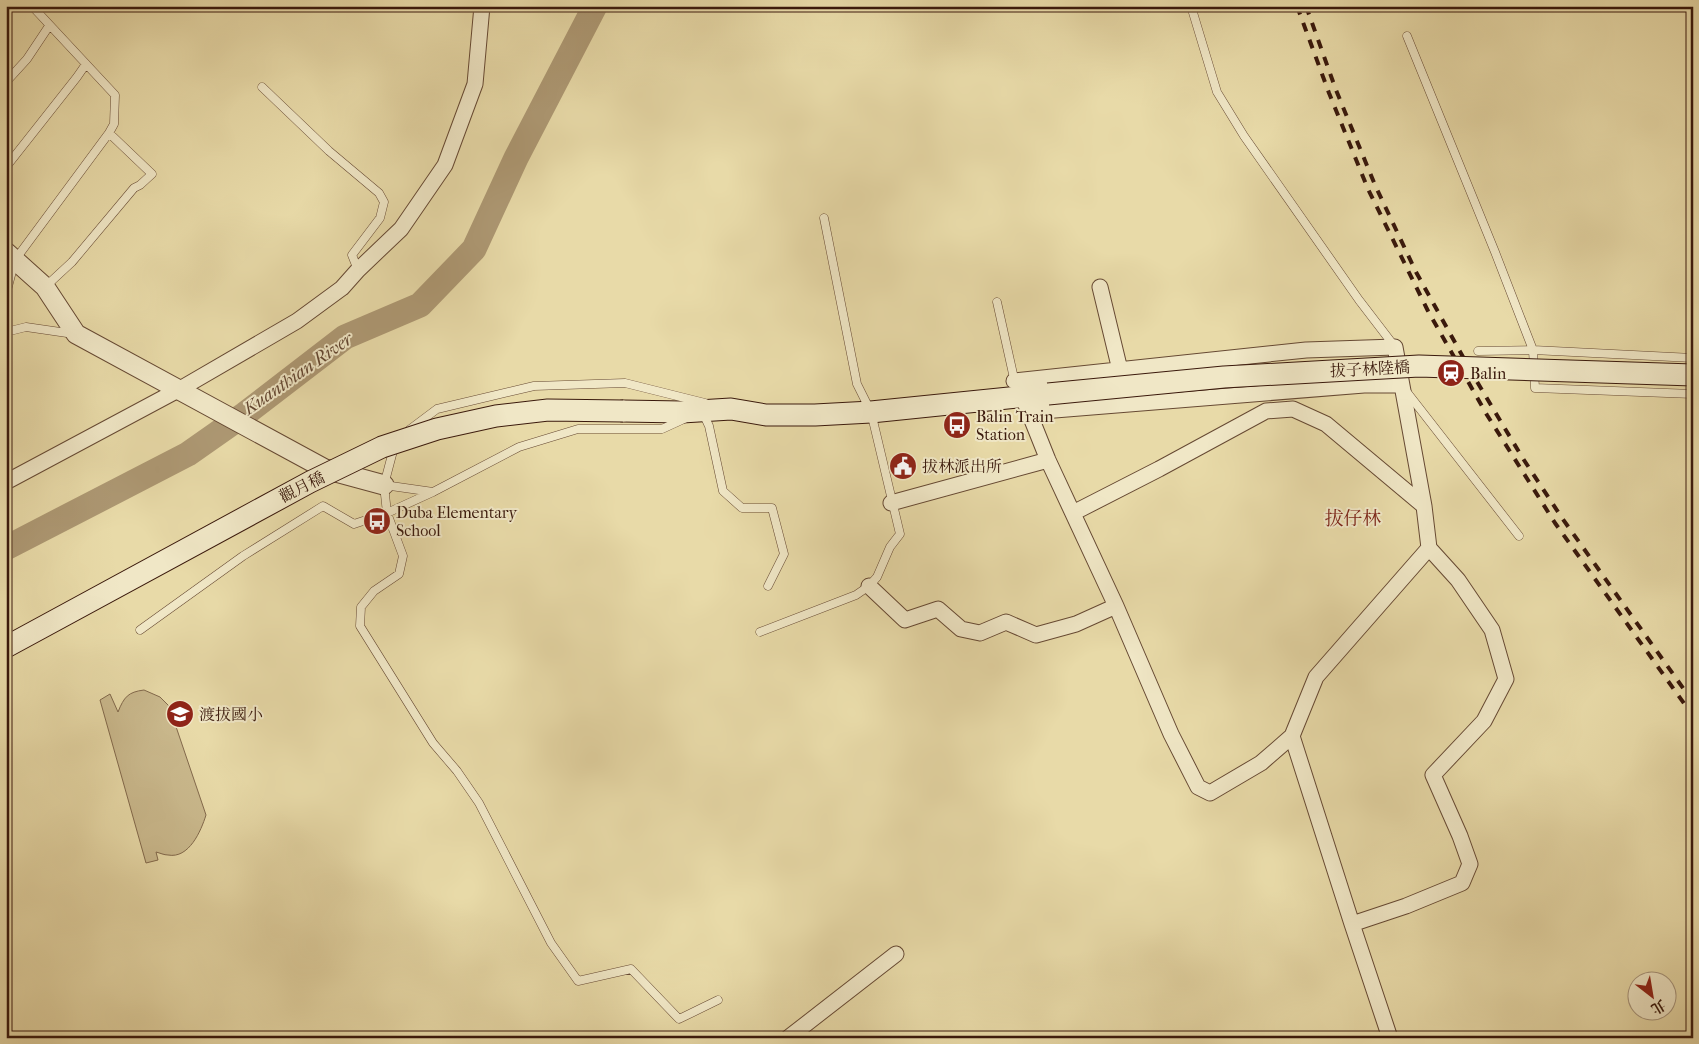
<svg xmlns="http://www.w3.org/2000/svg" width="1699" height="1044" font-family="'IM FELL French Canon','Noto Serif TC',serif">
  <style>
    .green { fill: #cab98d; stroke: #82694c }
    .lines { fill: none; stroke-linecap: round; stroke-linejoin: round }
    .river { stroke: #ad9873; stroke-width: 25 }
    .service-casing { stroke: #664933; stroke-width: 9 }
    .minor-casing { stroke: #664933; stroke-width: 17 }
    .tertiary-casing { stroke: #664933; stroke-width: 21 }
    .secondary-casing { stroke: #3a190c; stroke-width: 23 }
    .service { stroke: #f0e7c6; stroke-width: 8 }
    .minor { stroke: #f0e7c6; stroke-width: 15 }
    .tertiary { stroke: #f0e7c6; stroke-width: 19 }
    .secondary { stroke: #f0e7c6; stroke-width: 21 }
    .rail { stroke: #3a190c; stroke-width: 4; stroke-dasharray: 9 9; stroke-linecap: butt }
    .secondary-bridge-casing { stroke: #3a190c; stroke-width: 23; stroke-linecap: butt }
    .secondary-bridge { stroke: #f0e7c6; stroke-width: 21 }
    .labels { text-anchor: middle; dominant-baseline: central; stroke-width: 4; stroke-linejoin: round; paint-order: stroke }
    .street-label { font-size: 16px; fill: #3a190c; stroke: #f0e7c6 }
    .poi-label { font-size: 16px; fill: #3a190c; stroke: #f0e7c6; text-anchor: start }
    .water-label { font-size: 18px; font-style: italic; fill: #624530; stroke: #f0e7c6 }
    .quarter-label { font-size: 19px; fill: #7a1f14; stroke: #f0e7c6 }
  </style>
  <rect width="100%" height="100%" fill="#e8daa8"/>
  <filter id="stains"><feTurbulence type="fractalNoise" baseFrequency=".004" numOctaves="4"/><feColorMatrix values="0 0 0 0 .2 0 0 0 0 .09 0 0 0 0 .02 0 0 0 .5 -.17"/></filter>
  <radialGradient id="worn" r=".72"><stop offset=".6" stop-color="#630" stop-opacity="0"/><stop offset="1" stop-color="#630" stop-opacity=".3"/></radialGradient>
  <path class="green" d="M144,690L160,697L169,706L206,815C201,831 189,859 168,855C164,855 160,853 156,852L158,860L146,863L100,700L110,694L118,712C124,697 128,692 144,690Z"/>
  <g class="lines">
    <path class="river" d="M6,548L188,454L245,414L345,337L420,305L474,249L516,158L595,6"/>
    <g class="service-casing">
      <path id="service" d="M1191,6L1217,92L1244,136L1359,300L1395,347
        M1407,36L1495,252L1533,350L1535,388L1693,394
        M6,82L27,59L49,26
        M262,87L329,151L379,193L384,202L380,218L352,255L358,270
        M6,167L77,77L86,64
        M45,287L72,262L134,188L140,185L152,174L109,133
        M6,294L15,260L109,133L114,124L115,95L32,6
        M997,302L1015,383
        M6,332L26,327L74,334
        M1478,351L1533,350L1693,358
        M1406,391L1519,536
        M703,413L709,426L723,491L742,508H772L784,554L768,586
        M409,430L437,409L534,386L625,383L705,403
        M396,447L393,451L384,485L387,513L403,556L399,574L374,591L361,607L360,626L433,743L457,771L479,803L551,943L578,981L631,969L679,1019L718,1000
        M384,485L433,492L519,447L578,429H662L686,418
        M140,630L243,556L323,506L354,524L387,513L433,492
        M760,632L856,595L869,586L877,577L890,547L900,534L871,412L857,384L824,218"/>
    </g>
    <g class="minor-casing">
      <path id="minor" d="M1100,287L1120,370
        M1014,381L1306,350L1395,347L1424,506
        M1022,395L1048,460L1116,606L1171,734L1198,787L1210,793L1261,763L1292,736L1316,677L1429,548L1424,506L1326,424L1293,409L1266,411L1159,469L1073,513
        M1030,412L1364,385H1402
        M6,482L180,389L297,321L342,288L358,270L401,229L445,165L475,84L482,6
        M891,503L1048,460
        M869,586L905,620L938,609L961,629L980,633L1006,622L1036,635L1076,624L1116,606
        M1292,736L1352,924L1390,1038
        M1352,924L1406,906L1462,883L1470,864L1460,836L1433,775L1484,721L1506,679L1492,630L1458,580L1429,548
        M788,1038L896,954"/>
    </g>
    <g class="tertiary-casing">
      <path id="tertiary" d="M6,252L45,287L76,334L325,469L384,485"/>
    </g>
    <g class="secondary-casing">
      <path id="secondary" d="M623,411L682,412L731,409L766,415H815L871,412L1048,394"/>
    </g>
    <use href="#service" class="service"/>
    <use href="#minor" class="minor"/>
    <use href="#tertiary" class="tertiary"/>
    <use href="#secondary" class="secondary"/>
    <path class="rail" d="M1297,6L1329,93L1368,189L1428,311L1487,415L1555,523L1693,716
      M1306,6L1336,90L1375,185L1416,272L1473,375L1522,457L1562,518L1693,702"/>
    <g class="secondary-bridge-casing">
      <path id="secondary-bridge" d="M1048,394L1224,377L1419,366L1693,375
        M6,647L310,482L382,447L437,429L496,416L548,410L623,411"/>
    </g>
    <use href="#secondary-bridge" class="secondary-bridge"/>
  </g>
  <defs>
    <g id="station-disc" transform="scale(1.4375)"><circle r="9.5" fill="#8f2418" stroke="#f0e7c6"/><path d="M-3-6H3Q5-6 5-4V2Q5 4 3 4L4.5 6H3L1.5 4h-3L-3 6H-4.5L-3 4Q-5 4-5 2V-4Q-5-6-3-6ZM-3.5-4v3h7v-3ZM-3.5 1v1.5H-2V1ZM2 1v1.5H3.5V1Z" fill="#fff"/></g>
    <g id="bus-disc" transform="scale(1.4375)"><circle r="9.5" fill="#8f2418" stroke="#f0e7c6"/><path d="M-5-6H5V4H4V6H2V4H-2V6H-4V4H-5ZM-3.5-4V0h7V-4ZM-3.5 1.2v1.5H-2V1.2ZM2 1.2v1.5H3.5V1.2Z" fill="#fff"/></g>
    <g id="civic-disc" transform="scale(1.4375)"><circle r="9.5" fill="#8f2418" stroke="#f0e7c6"/><path d="M-.6-6.5H3V-4.5H.6V-3L4-1V1h2V6H-6V1h2V-1L-.6-3ZM-1.2 2.5V6h2.4V2.5Z" fill="#fff"/></g>
    <g id="school-disc" transform="scale(1.4375)"><circle r="9.5" fill="#8f2418" stroke="#f0e7c6"/><path d="M0-5L7-2L0 1L-7-2ZM-4 1L0 2.5L4 1V4Q0 6-4 4Z" fill="#fff"/></g>
  </defs>
  <g fill-rule="evenodd">
    <use href="#station-disc" x="1451" y="373"/>
    <use href="#bus-disc" x="957" y="425"/>
    <use href="#civic-disc" x="903" y="466"/>
    <use href="#bus-disc" x="377" y="521"/>
    <use href="#school-disc" x="180" y="714"/>
  </g>
  <g class="labels">
    <g class="street-label">
      <text transform="translate(1370 369) rotate(-3)">拔子林陸橋</text>
      <text transform="translate(302 487) rotate(-27)">觀月穚</text>
    </g>
    <g class="poi-label">
      <text x="1470" y="373">Balin</text>
      <text x="976" y="416">Balin Train<tspan x="976" dy="18">Station</tspan></text>
      <text x="922" y="466">拔林派出所</text>
      <text x="396" y="512">Duba Elementary<tspan x="396" dy="18">School</tspan></text>
      <text x="199" y="714">渡拔國小</text>
    </g>
    <g class="water-label">
      <text transform="translate(298 374) rotate(-35)">Kuanthian River</text>
    </g>
    <g class="quarter-label">
      <text x="1353" y="519">拔仔林</text>
    </g>
  </g>
  <rect width="1699" height="1044" fill="none" stroke="#e8daa8" stroke-width="25"/>
  <rect x="8" y="8" width="1684" height="1029" fill="none" stroke="#3a190c" stroke-width="2.5"/>
  <rect x="12" y="12" width="1674" height="1019" fill="none" stroke="#3a190c"/>
  <g transform="translate(1652 996) rotate(149)"><circle r="24" fill="#f0e7c6" stroke="#a7957c"/>
  <path d="M0-4L9 19L0 12L-9 19Z" fill="#8f2418"/>
  <text y="-8" font-size="14" font-weight="bold" text-anchor="middle" fill="#3a190c">北</text>
  </g>
  <rect width="100%" height="100%" filter="url(#stains)"/>
  <rect width="100%" height="100%" fill="url(#worn)"/>
</svg>
